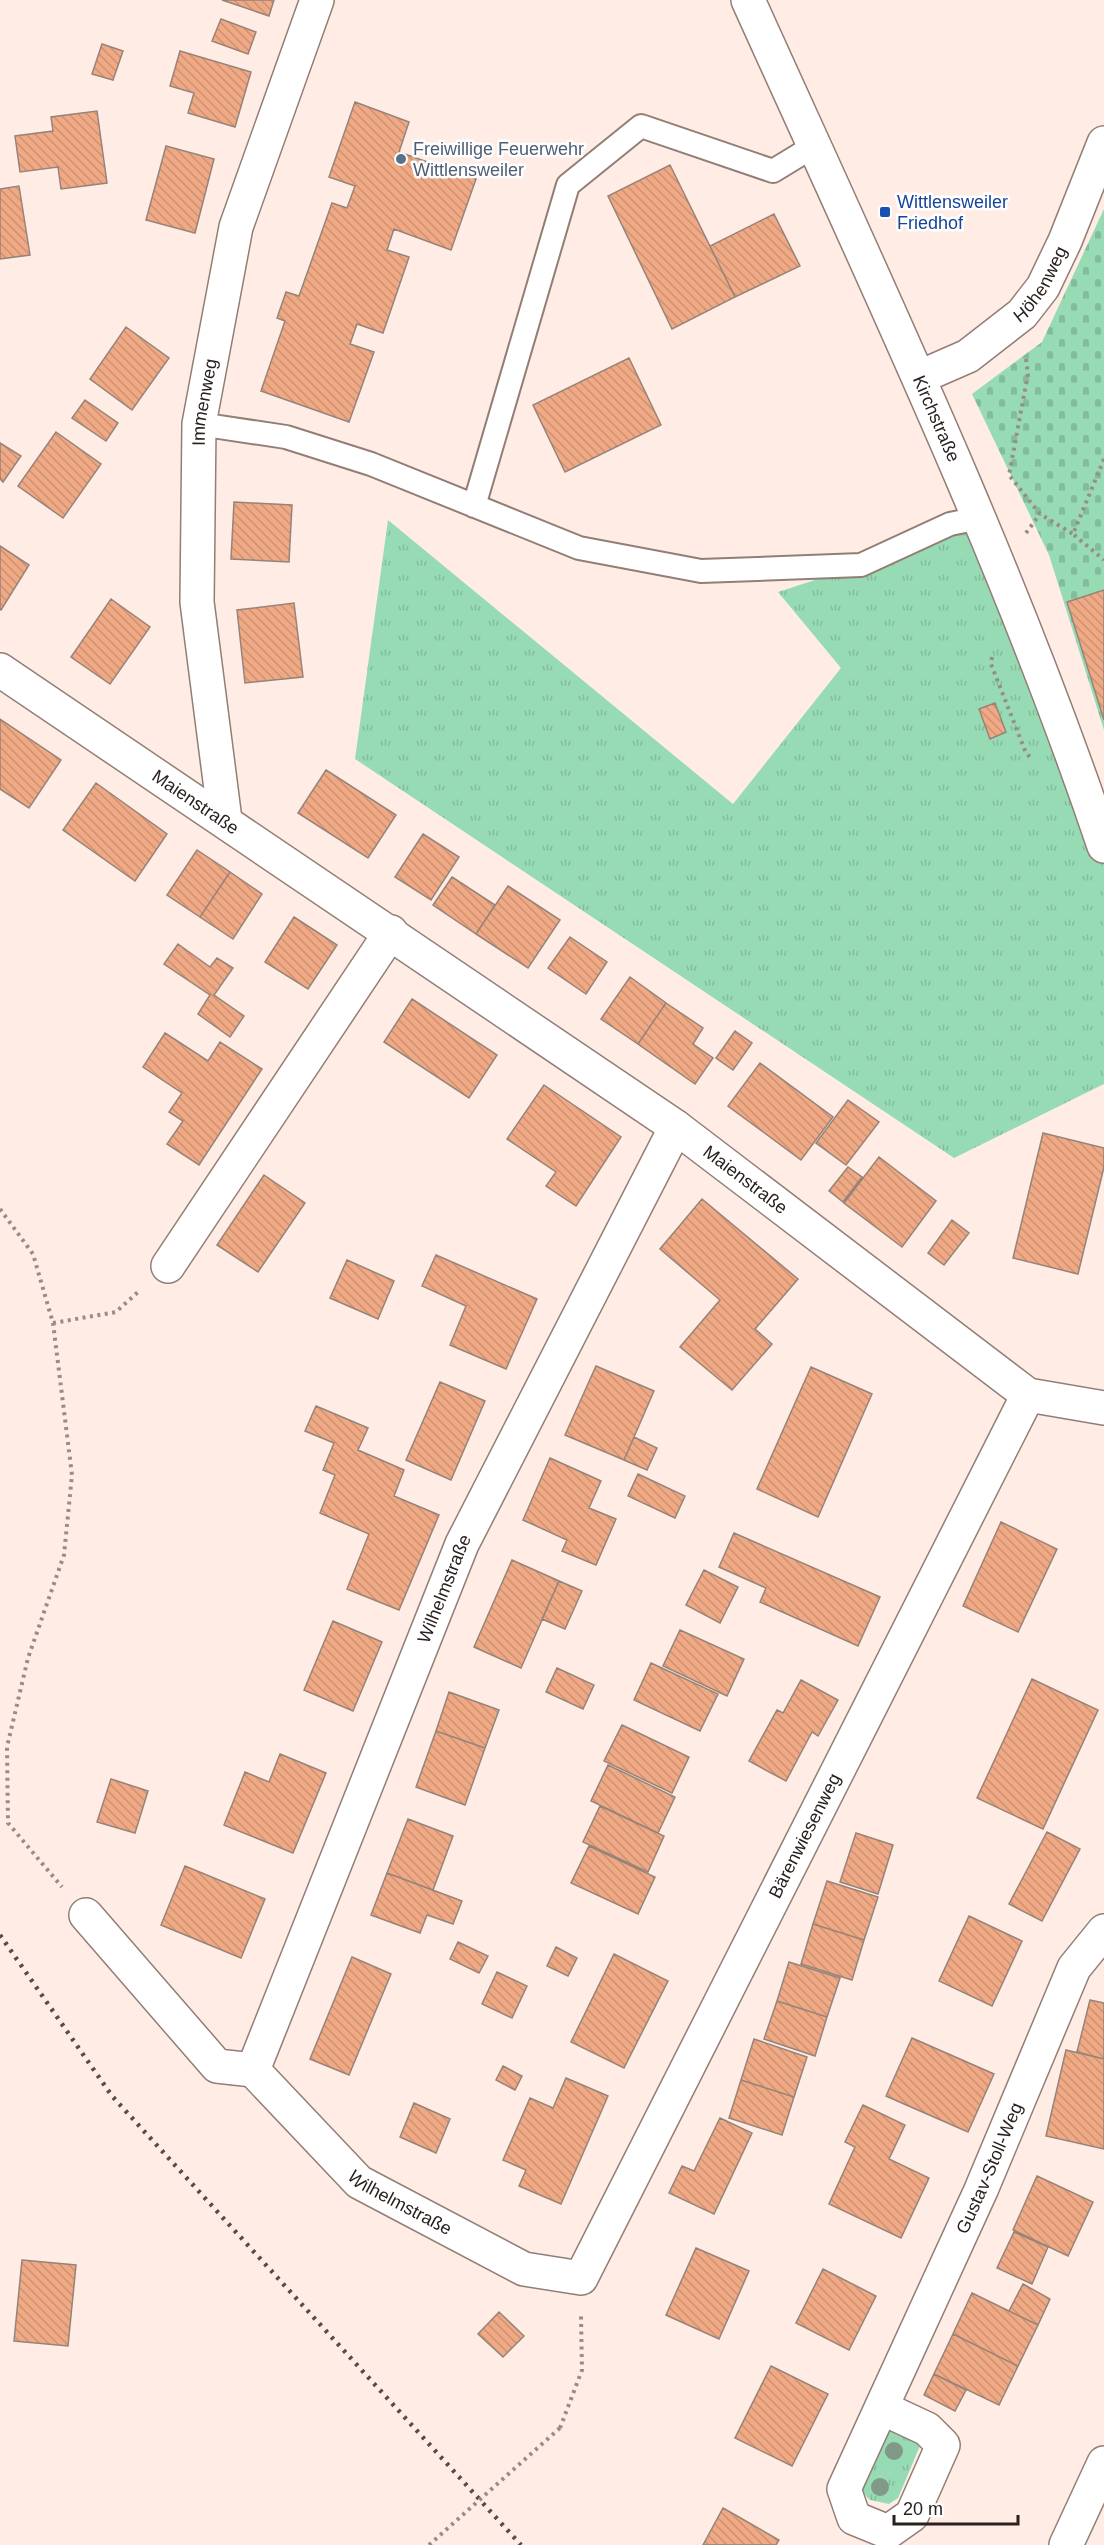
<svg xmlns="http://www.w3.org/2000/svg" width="1104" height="2545" font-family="Arial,sans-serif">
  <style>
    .grass { fill: url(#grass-tufts) }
    .cemetery { fill: url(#cemetery-stones) }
    .building { fill: url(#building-back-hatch); stroke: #968379; stroke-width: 1.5 }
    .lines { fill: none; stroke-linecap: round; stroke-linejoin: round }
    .service-casing { stroke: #927e75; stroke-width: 26 }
    .minor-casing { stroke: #927e75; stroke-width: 36 }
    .tertiary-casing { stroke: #927e75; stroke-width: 36 }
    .path { stroke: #998c86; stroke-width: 4; stroke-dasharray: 3 4.5; stroke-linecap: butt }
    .service { stroke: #fff; stroke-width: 22 }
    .minor { stroke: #fff; stroke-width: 33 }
    .tertiary { stroke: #fff; stroke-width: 33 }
    .rail { stroke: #554b47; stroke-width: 4.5; stroke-dasharray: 3 6; stroke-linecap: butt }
    .path-bridge { stroke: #998c86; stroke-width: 4; stroke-dasharray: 3 4.5; stroke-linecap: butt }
    .tree { fill: #819986 }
    .service-dot { fill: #5c6f8a; stroke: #fefefe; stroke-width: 2 }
    .transit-dot { fill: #1a4fb4; stroke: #fefefe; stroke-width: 2 }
    .labels { text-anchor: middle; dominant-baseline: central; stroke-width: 5; stroke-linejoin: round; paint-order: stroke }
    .service-label { font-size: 18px; fill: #4e5e75; stroke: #fefefe; text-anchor: start }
    .transit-label { font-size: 18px; fill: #164399; stroke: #fefefe; text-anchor: start }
    .street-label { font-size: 18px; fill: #29211e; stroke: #fefefe }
  </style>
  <defs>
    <pattern id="grass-tufts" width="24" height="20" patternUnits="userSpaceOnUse" patternTransform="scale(1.5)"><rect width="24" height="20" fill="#97dbb5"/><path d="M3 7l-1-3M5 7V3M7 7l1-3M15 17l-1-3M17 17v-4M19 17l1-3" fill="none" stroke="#82bc9b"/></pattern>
    <pattern id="cemetery-stones" width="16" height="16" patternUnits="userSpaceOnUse" patternTransform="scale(1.5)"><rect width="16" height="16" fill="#97dbb5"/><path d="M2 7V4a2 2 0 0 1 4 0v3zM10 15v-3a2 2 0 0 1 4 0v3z" fill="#82bc9b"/></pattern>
    <pattern id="building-back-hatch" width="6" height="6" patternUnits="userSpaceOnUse" patternTransform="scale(1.5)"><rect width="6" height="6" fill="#f0a985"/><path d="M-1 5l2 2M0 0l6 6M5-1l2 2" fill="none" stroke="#ce9172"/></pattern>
  </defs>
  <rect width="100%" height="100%" fill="#ffede5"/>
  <path class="grass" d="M979,518L1104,846V1084L954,1158L355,759L388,520L733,804L841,668L778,592L861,565Z
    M896,2427L922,2441L898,2498L889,2504L870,2500L858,2487L883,2433Z"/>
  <path class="cemetery" d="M1104,209V730L1049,555L972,394L1042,342Z"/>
  <path class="building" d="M222,0H274L269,16Z
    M221,19L256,32L248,54L212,41Z
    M102,44L123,51L113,80L92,74Z
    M180,51L251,72L235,127L188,113L194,93L170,86Z
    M355,102L409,122L399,152L476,179L451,250L394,229L387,250L409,257L383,333L357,324L350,344L374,352L349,422L261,391L285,321L277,318L286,292L299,296L332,203L347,208L355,186L329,177Z
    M97,111L107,183L61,189L58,167L20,172L15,136L53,131L51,117Z
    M166,146L214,159L195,233L146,220Z
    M670,165L735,297L672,329L608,196Z
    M19,186L30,255L0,259V189Z
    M774,214L800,266L735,297L710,246Z
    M126,327L169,358L132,410L90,379Z
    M629,358L661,425L565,472L533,405Z
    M85,400L118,423L106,441L72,418Z
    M56,432L101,464L63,518L18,486Z
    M0,443L21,456L3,482L0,479Z
    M234,502L292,505L289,562L231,559Z
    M0,546L29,565L1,610L0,609Z
    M1104,590V720L1067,602Z
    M111,599L150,627L110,684L71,657Z
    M294,603L303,677L245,683L237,610Z
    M995,703L1006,732L990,739L979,709Z
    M0,719L61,760L29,808L0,789Z
    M326,770L396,815L368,858L298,813Z
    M96,783L167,834L135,881L63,830Z
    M423,834L459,857L431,900L395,877Z
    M197,850L230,872L200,917L167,895Z
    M230,872L262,894L233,939L200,917Z
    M452,877L495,905L476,934L433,905Z
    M508,886L560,920L528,968L476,934Z
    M294,917L337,945L308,989L265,962Z
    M570,937L607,962L586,994L548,968Z
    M178,944L210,967L217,958L233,968L214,995L244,1016L230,1037L198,1014L210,995L164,964Z
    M630,977L666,1003L638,1044L601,1019Z
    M412,999L497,1055L469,1098L384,1042Z
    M666,1003L703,1028L693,1044L713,1058L695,1084L638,1044Z
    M735,1031L752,1043L733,1070L716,1058Z
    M165,1033L208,1061L220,1042L262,1069L199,1165L167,1144L183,1121L169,1112L182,1093L143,1067Z
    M760,1063L833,1117L801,1160L728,1106Z
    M544,1085L621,1137L576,1206L546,1186L556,1172L507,1139Z
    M848,1100L879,1122L846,1165L816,1143Z
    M1043,1133L1104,1148V1167L1078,1274L1013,1258Z
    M879,1157L936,1201L902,1247L844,1203Z
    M848,1167L862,1177L843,1202L829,1191Z
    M264,1175L305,1203L258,1272L217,1245Z
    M702,1199L798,1279L755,1329L772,1344L732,1390L680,1347L720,1300L660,1249Z
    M952,1220L969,1233L944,1265L928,1253Z
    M436,1255L537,1299L506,1369L450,1345L466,1306L422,1286Z
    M347,1260L394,1281L378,1319L330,1298Z
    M596,1366L654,1391L624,1460L565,1435Z
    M811,1367L872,1394L818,1517L757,1489Z
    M440,1382L485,1401L451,1480L406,1460Z
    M316,1406L368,1428L358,1450L404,1470L394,1496L439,1515L399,1610L347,1589L369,1534L320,1513L335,1475L323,1470L334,1443L305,1431Z
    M634,1437L657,1448L647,1470L624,1460Z
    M550,1458L601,1481L589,1508L616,1519L596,1565L562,1551L567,1540L523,1520Z
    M638,1474L685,1496L675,1518L628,1496Z
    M1001,1522L1057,1549L1018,1632L963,1606Z
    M734,1533L880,1597L858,1646L760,1602L766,1588L719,1567Z
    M512,1560L559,1581L521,1668L474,1647Z
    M704,1570L738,1587L720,1623L686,1605Z
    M559,1581L582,1591L565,1629L542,1619Z
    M333,1621L382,1642L353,1711L304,1690Z
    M680,1630L744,1659L727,1696L663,1666Z
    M651,1663L718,1694L700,1731L634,1700Z
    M557,1668L594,1685L583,1709L546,1692Z
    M1032,1679L1098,1710L1043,1829L977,1798Z
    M801,1680L838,1700L818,1736L812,1732L786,1781L749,1761L777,1710L783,1713Z
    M449,1692L499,1710L485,1748L436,1731Z
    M622,1725L689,1757L672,1793L604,1761Z
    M436,1731L485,1748L465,1805L416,1787Z
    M280,1754L326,1773L293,1853L224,1825L245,1772L269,1782Z
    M608,1765L675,1797L658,1833L591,1801Z
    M111,1779L148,1791L135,1833L97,1822Z
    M600,1806L664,1836L648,1872L583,1842Z
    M408,1819L453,1836L433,1890L387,1873Z
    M1047,1832L1080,1849L1042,1921L1009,1904Z
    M856,1833L893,1845L878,1894L840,1882Z
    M589,1846L655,1877L638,1914L571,1883Z
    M185,1866L265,1899L241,1958L161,1925Z
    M387,1873L462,1901L453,1924L427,1915L420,1933L371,1915Z
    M827,1881L878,1897L864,1940L813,1924Z
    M969,1916L1022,1941L992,2006L939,1981Z
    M813,1924L864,1940L852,1980L801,1964Z
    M458,1942L488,1956L479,1973L450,1959Z
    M556,1947L577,1958L568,1976L547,1966Z
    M614,1954L668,1981L624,2068L571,2042Z
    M352,1957L391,1974L349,2075L310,2059Z
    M789,1962L840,1978L827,2017L777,2001Z
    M497,1972L527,1986L512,2018L482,2004Z
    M1090,2000L1104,2003V2059L1077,2052Z
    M777,2001L827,2017L815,2056L764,2039Z
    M912,2038L994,2074L968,2132L886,2096Z
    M754,2039L807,2057L794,2097L741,2080Z
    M1066,2050L1104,2059V2149L1046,2136Z
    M503,2066L522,2076L515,2090L496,2080Z
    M566,2078L608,2096L561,2204L519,2186L526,2170L503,2160L530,2098L553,2108Z
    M741,2080L794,2097L782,2135L729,2118Z
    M414,2103L450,2119L436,2153L400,2137Z
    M863,2105L905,2125L889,2159L929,2178L901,2238L829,2204L855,2147L845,2142Z
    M720,2118L752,2133L714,2214L669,2193L682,2166L694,2171Z
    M1037,2176L1093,2202L1068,2256L1013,2230Z
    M1014,2232L1048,2247L1032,2284L997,2268Z
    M696,2248L749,2271L719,2339L666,2315Z
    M22,2260L76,2265L68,2346L14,2341Z
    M823,2269L876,2296L849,2350L796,2323Z
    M1023,2284L1050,2299L1038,2325L1009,2311Z
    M972,2293L1038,2325L1018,2366L953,2334Z
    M499,2312L524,2336L503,2357L478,2334Z
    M953,2334L1018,2366L999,2405L934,2374Z
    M771,2366L828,2394L792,2466L735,2438Z
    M934,2374L966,2390L955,2411L924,2395Z
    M723,2508L779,2540L776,2545H703Z"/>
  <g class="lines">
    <g class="service-casing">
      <path id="service" d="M199,424L286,437L371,464L579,548L701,571L861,565L950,524L979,518
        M474,506L568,185L641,126L773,171L814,146"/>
    </g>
    <g class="minor-casing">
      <g id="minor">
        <path id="s1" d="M920,377L968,356L1022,314L1043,287L1065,241L1104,143"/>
        <path id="s2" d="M0,670L676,1127L1028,1395L1104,1408"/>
        <path id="s3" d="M225,820L197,602L199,424L236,227L317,0"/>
        <path d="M168,1266L391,932"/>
        <path id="s4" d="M86,1915L217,2066L253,2070L462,1544L676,1127"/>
        <path id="s5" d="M253,2070L359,2182L524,2269L581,2278L1028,1395"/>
        <path id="s6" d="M882,2408L927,2429L943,2445L912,2515L888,2532L854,2518L844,2489L981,2190L1074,1968L1104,1931"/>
        <path d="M1066,2545L1104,2463"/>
      </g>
    </g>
    <g class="tertiary-casing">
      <g id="tertiary">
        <path id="s7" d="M748,0C874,279 1006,556 1104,846"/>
      </g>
    </g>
    <path class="path" d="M1026,359L1028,374L1009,475L1040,514L1073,534
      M1104,459L1073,534L1104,560
      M1026,533L1040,514
      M992,657L991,664L1026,753L1031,758
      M0,1209L33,1254L53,1323L72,1475L64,1555L28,1658L7,1747L8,1823L62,1887
      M53,1323L116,1312L139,1291
      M560,2428L582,2370L581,2316"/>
    <use href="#service" class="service"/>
    <use href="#minor" class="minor"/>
    <use href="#tertiary" class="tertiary"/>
    <path class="rail" d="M0,1935L112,2096L521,2545"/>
    <path class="path-bridge" d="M429,2545L560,2428"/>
  </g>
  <g class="tree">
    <circle cx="894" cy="2451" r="9"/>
    <circle cx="880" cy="2487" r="9"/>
  </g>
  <circle class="service-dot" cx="401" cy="159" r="6"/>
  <rect class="transit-dot" x="879" y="206" width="12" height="12" rx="3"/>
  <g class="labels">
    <g class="service-label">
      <text x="413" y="149">Freiwillige Feuerwehr<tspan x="413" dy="21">Wittlensweiler</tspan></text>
    </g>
    <g class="transit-label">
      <text x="897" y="202">Wittlensweiler<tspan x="897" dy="21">Friedhof</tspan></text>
    </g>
    <g class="street-label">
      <text stroke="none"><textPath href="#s1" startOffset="156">Höhenweg</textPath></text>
      <text stroke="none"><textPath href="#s3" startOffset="420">Immenweg</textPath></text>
      <text stroke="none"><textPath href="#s7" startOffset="459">Kirchstraße</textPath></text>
      <text stroke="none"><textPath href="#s2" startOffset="236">Maienstraße</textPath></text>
      <text stroke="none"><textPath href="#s2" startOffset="903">Maienstraße</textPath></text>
      <text stroke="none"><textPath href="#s4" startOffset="754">Wilhelmstraße</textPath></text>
      <text stroke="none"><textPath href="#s5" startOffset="894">Bärenwiesenweg</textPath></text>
      <text stroke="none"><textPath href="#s6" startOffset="598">Gustav-Stoll-Weg</textPath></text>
      <text stroke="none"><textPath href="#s5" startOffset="200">Wilhelmstraße</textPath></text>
    </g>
  </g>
  <path d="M894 2515v9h124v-9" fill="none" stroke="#29211e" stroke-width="3"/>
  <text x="903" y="2515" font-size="18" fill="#29211e" stroke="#fefefe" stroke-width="4.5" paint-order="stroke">20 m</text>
</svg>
